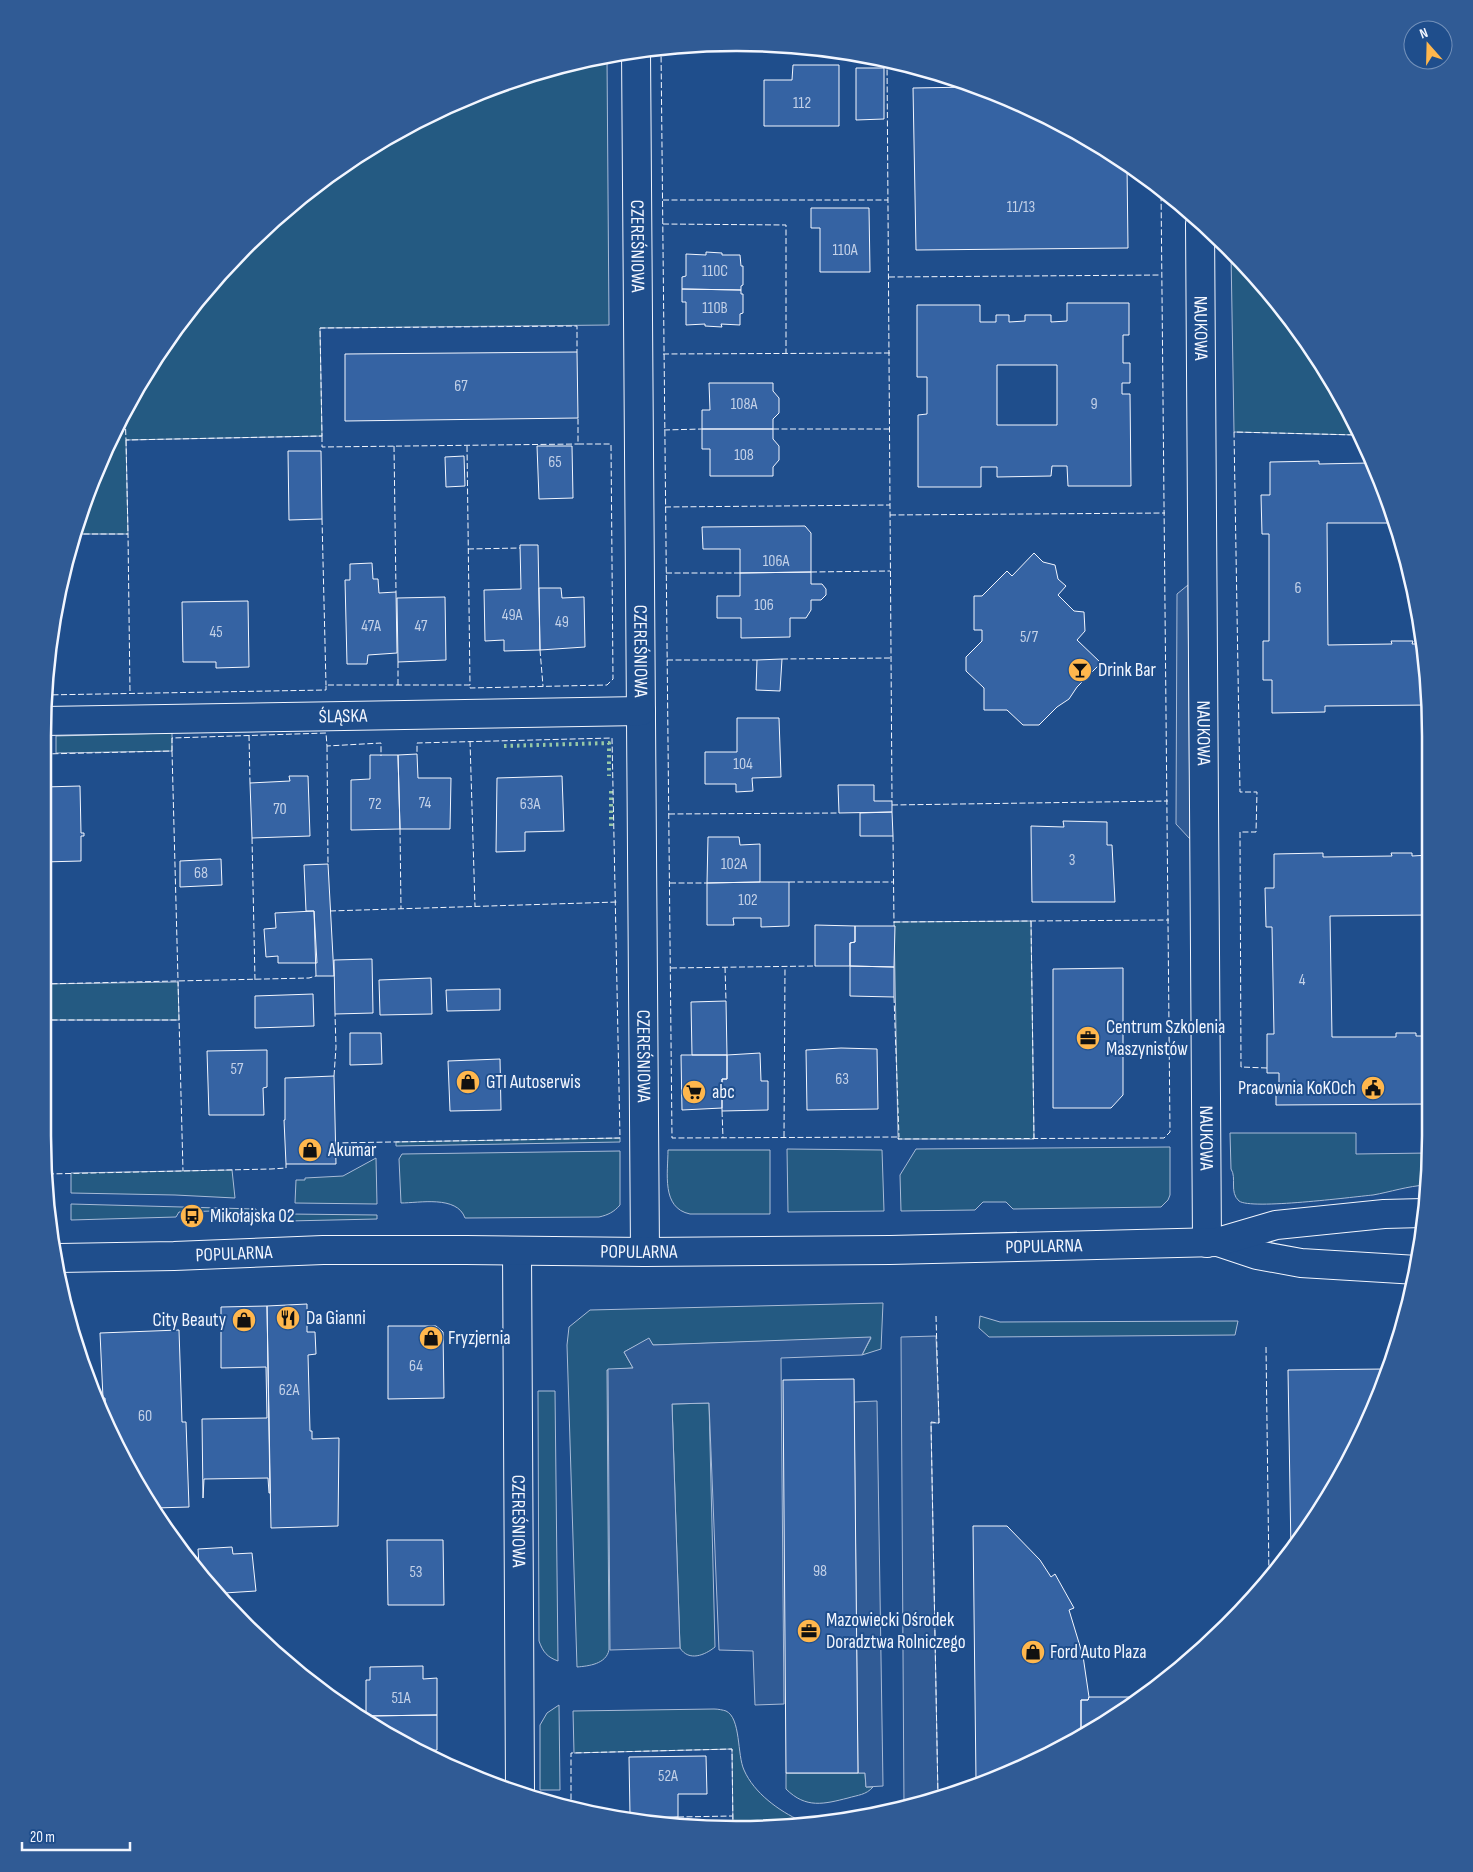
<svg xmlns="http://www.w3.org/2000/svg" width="1473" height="1872" font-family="'Sofia Sans Condensed',sans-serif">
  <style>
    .green { fill: #245a82; stroke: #a8bbd7 }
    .parking { fill: #305b95; stroke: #a8bbd7 }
    .building { fill: #3563a3; stroke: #f2f6ff; fill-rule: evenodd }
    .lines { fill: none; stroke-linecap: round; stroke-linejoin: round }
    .minor-casing { stroke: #f2f6ff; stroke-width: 30 }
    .tertiary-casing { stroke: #f2f6ff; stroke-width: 30 }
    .minor { stroke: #1f4e8c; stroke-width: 28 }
    .tertiary { stroke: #1f4e8c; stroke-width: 28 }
    .hedge { stroke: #97c8a6; stroke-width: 4; stroke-dasharray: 2.5 4; stroke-linecap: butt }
    .fence { stroke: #f2f6ff; stroke-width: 1; stroke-dasharray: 6 2.5; stroke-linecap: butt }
    .labels { text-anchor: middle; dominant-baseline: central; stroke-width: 4; stroke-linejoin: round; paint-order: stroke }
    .number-label { font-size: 16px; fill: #c3d1e8 }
    .street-label { font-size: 19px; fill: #f2f6ff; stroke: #1f4e8c }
    .poi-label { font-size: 19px; fill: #f2f6ff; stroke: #1f4e8c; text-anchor: start }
    .rim { fill: none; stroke: #f2f6ff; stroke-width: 2.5 }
  </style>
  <rect width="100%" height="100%" fill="#1f4e8c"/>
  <path class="green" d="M607,58L609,325L320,328L322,436L126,440L128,534H75L79,513L135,390L215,279L279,215L390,135L514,79Z
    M1231,253L1258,279L1338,390L1357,435L1234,432Z
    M172,733V751L56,753V736Z
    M1031,921L1034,1139H898L894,922Z
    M178,982L179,1020H43V984Z
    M1230,1133H1356V1154L1429,1153L1426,1185C1408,1186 1390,1192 1373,1195C1352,1197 1251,1210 1239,1201C1229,1192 1237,1178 1231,1169Z
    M620,1138V1142L396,1146V1142Z
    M1170,1147V1195L1168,1200L1161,1207L1013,1209L1006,1202H983L975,1210L901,1211L900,1175L916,1149Z
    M787,1149L882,1150L884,1211L788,1212Z
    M668,1150H770V1214H690C661,1208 668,1173 668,1150Z
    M620,1151V1205C614,1212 608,1215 599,1217L465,1218C457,1195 419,1203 401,1203L399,1159L402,1154Z
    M376,1158L377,1204L295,1203L296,1180H305V1178L343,1176Z
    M232,1170L235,1198L175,1195L71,1193V1173Z
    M71,1204L256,1209L257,1216H214L212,1211L179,1212L176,1217L71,1220Z
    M288,1214L377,1215V1219L288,1221Z
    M883,1303L881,1349L862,1355L871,1338L653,1345L649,1339L624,1352L633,1368L607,1370L609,1650C606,1664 589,1666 577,1667L567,1345L569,1327L590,1310Z
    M980,1316L1000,1322L1238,1321L1235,1335L989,1337L979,1328Z
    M538,1391H555L558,1661C547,1657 543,1652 539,1641Z
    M709,1403L715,1647C705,1655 689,1662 680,1648L672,1404Z
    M559,1705L560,1790H540V1725L547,1713Z
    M714,1709C718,1709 723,1710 726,1711C741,1718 737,1755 744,1770C754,1793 779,1811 801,1821L733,1829L732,1749L574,1753L573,1711Z
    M786,1773H865L866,1787H873C866,1795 858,1795 848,1798C824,1804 806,1809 786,1789Z"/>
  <path class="parking" d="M1188,585L1190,839L1176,824L1177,594Z
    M936,1336L939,1423H931L938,1797L916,1806L904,1808L901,1337Z
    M871,1337L862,1355L781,1358L784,1704L755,1705L753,1651L719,1650L709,1403L672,1404L680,1648L610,1650L608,1369L633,1368L624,1352L649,1338L653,1345Z
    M877,1401L883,1786L866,1787L865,1773H858L854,1402Z"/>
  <path class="building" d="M793,65H839V126H764V80H792Z
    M856,68H884V119L856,120Z
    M972,87L1044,114L1127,166L1128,248L916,250L913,88Z
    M811,208H869L870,272H820V228H811Z
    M706,252L722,253V255H740L741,266H743V285L741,286V290L682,289V277L686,276V254L706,255Z
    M682,289L741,290V294H743V313L740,314V325L721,324L722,327L705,326V324L686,325V302H682Z
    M1067,303H1129V335H1123V363H1130V383H1122V394H1130L1131,486H1068L1067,466H1052L1051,476L997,477V467H981V487H918V415L927,414V377H917V305H980V322H996V315H1009V322L1025,321V315H1051V322L1067,321ZM997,365H1057V425H997Z
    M577,352L578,418L345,421V354Z
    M709,383H773V391L779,398V413L773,419V429H702V410H710Z
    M702,429H773V439L779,446V460L773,467V476H710V449H702Z
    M537,446H572L573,498L539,499Z
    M288,451H321L322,519L289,520Z
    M464,456L465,486L446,487L445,457Z
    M1319,461V464L1368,463L1393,523H1327L1328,645L1392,644L1391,641H1413L1412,644H1421L1429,691V705L1325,706V712L1272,713V680H1263V641H1269V534H1262L1261,495H1270V462Z
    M805,526L811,533V572L740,573V549H703L702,527Z
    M520,545H538L540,650L504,651V640L485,641L484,590L521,589Z
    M1034,553L1043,562L1055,565L1058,579L1066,586L1058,595L1074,611L1084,612L1085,631L1077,640L1101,663L1077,687L1069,699L1057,707L1039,725H1023L1007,710H984V688L966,671V657L982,641V630H974V596H982L1007,571L1012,576Z
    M372,563L373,579H378L379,593L396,592L397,653L368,655L367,664H347L345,580H350V564Z
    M811,572V584H822L826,589V595L821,600H811V610L806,618H790V637L741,638V618H717V596H740V573Z
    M539,588H561L562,598L584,597L585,647L540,650Z
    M445,597L446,660L398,662L397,598Z
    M248,601L249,667L216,668V662H183L182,602Z
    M782,659L780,691L756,690L757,660Z
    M737,718H779L781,777L752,778L753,791L736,792V784H705V752H737Z
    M417,754L418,778H451L450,829H400L398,755Z
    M370,755H398L400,829L351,830V780L370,779Z
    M289,776H308L310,836L252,838L250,783L290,781Z
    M562,776L564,831L525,832V851L496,852L497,778Z
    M838,785H874V801H892V812L839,813Z
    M80,786L81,833H84V836H81V861L43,862L44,787Z
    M892,812L893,836H860V813Z
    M1063,821L1107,822V845H1112L1115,902H1032L1031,826L1064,827Z
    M708,837H739L740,845L760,844V882L707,883Z
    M1323,853V857L1392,856L1391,853H1412V856L1430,855V915L1330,916L1332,1037H1396V1033H1416V1036H1430V1104L1276,1105V1086H1279V1073H1267V1034H1274L1272,927H1266L1265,888H1274V854Z
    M221,859L222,885L180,887V861Z
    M328,864L334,976H316L314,911H306L304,865Z
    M760,882H789V926L761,927V918H733L734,925H707V883Z
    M314,911L317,963H278V956L266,957L264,929L276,928L275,913Z
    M815,925L855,926V942L850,943V966H815Z
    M855,926H895L894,967L850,966V943L855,942Z
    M372,959L373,1013L335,1014L334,960Z
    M850,966L894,967V997L850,996Z
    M1123,968V1095L1111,1108H1053V969Z
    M431,978L432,1014L380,1015L379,980Z
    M500,989V1010L447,1011L446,990Z
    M313,994L314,1026L255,1028V996Z
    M726,1001L727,1055H692L691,1002Z
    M350,1033H381L382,1064L350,1065Z
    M841,1048L877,1049L878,1109L807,1110L806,1050Z
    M267,1050V1087L263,1088L264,1115H209L207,1051Z
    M760,1053L761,1081H768V1110L722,1111V1079H727V1055Z
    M681,1055H727V1079H722V1108L682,1110Z
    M500,1059L501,1110L450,1111L448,1061Z
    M334,1076L336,1164H286L284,1120H285V1078Z
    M307,1304V1332H315L316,1354L308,1355L310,1431H312V1439L339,1438L338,1526L271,1528L267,1306Z
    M267,1306L270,1493H269L268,1478L204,1479L203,1498L202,1419L267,1418L266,1367L221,1368V1307Z
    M388,1326H436L443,1332L444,1398L388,1399Z
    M179,1330L182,1422H186L189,1507L155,1508L135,1482L106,1410L105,1398H103L100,1333Z
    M1386,1369V1375L1378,1401L1291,1552L1288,1370Z
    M854,1379L858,1773H786L783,1380Z
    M973,1526H1007L1040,1560L1051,1577L1055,1574L1074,1608L1069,1610L1083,1656L1089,1697L1088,1700H1081V1738L976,1781Z
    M387,1540H443L444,1605H388Z
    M232,1547L233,1554L252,1553L256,1591L224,1593V1598L199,1565L198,1549Z
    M423,1666V1679L437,1678V1715L366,1716V1680H370V1667Z
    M1089,1697H1139L1081,1738V1700H1088Z
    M437,1715V1750L423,1751L389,1736L366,1719V1716Z
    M706,1756L707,1794H678V1817L646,1818L630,1815L629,1757Z
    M678,1817V1822L646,1818Z"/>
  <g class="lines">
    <g class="minor-casing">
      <g id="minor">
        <path id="s1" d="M636,51L645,1252"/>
        <path id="s2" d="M1200,224L1207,1243"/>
        <path id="s3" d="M44,721L641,711"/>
        <path id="s4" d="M517,1251L520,1791"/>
      </g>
    </g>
    <g class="tertiary-casing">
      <g id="tertiary">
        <path d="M1218,1242L1257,1255L1301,1263L1417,1270"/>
        <path id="s5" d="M59,1258L174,1256L323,1250H466L645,1252L890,1250L1218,1242L1276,1225L1384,1214L1423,1213"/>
      </g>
    </g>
    <use href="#minor" class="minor"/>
    <use href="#tertiary" class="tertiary"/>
    <path class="hedge" d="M504,746L609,743V776
      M611,791V827"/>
    <path class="fence" d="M661,48L672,1138L899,1137L898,1139L1164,1138L1170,1132L1161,188
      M887,61L892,801
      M887,63H897
      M663,200H888
      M663,224L786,225V353
      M889,277L1161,275
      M663,354L890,353
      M125,412L126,440L322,436L320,328L577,326V352
      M773,429H890
      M664,430L702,429
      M322,436V447L578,444
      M126,440L128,534
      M394,446L396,592
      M467,446L470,685
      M665,507L890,505
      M890,515L1165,513
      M322,519L326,685
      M75,534H128L130,693
      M468,549L520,548
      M811,572L890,571
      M666,573H740
      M540,650L543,686
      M782,659L890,658
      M667,660H757
      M398,662V685
      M44,695L326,690V685H470V688L607,685L613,679L611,444H578V418
      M249,735L250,783
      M470,741L475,906
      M327,746L328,864
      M172,751L183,1171
      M44,754L172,751V738L326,733L327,746L381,743V756
      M892,805L1168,801
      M669,814L839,813
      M400,829L401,909
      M893,836L894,923
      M252,838L255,980
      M789,882H893
      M670,883H707
      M330,911L617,902
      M1031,921L1034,1139
      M894,922L1169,920
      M725,967L726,1001
      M671,968L815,966
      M43,984L309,978L316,976
      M894,997L899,1137
      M43,1020H179
      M1267,1068L1241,1067L1240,832H1256L1257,792H1240L1234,432L1357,435
      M334,1076L336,1047L335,1014
      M722,1111L723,1138
      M784,1137L785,967
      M334,1143L620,1138L612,738L417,743V754
      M48,1174L271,1169L286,1168V1164
      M936,1316L939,1423L931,1422L938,1797
      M1266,1347L1269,1577
      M571,1808V1753L732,1749L733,1829
      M678,1817L732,1816"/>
  </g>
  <defs>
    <g id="bar-disc" transform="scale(1.25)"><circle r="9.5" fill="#ffb74d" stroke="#1f4e8c"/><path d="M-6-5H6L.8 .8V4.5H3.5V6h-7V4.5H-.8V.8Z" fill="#111"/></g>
    <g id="office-disc" transform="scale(1.25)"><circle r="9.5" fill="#ffb74d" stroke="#1f4e8c"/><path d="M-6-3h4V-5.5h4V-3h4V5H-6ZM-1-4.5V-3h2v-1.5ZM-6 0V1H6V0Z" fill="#111"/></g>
    <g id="shop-disc" transform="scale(1.25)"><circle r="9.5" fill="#ffb74d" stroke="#1f4e8c"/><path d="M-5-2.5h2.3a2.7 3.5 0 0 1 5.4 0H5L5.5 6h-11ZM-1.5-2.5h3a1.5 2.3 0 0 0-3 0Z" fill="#111"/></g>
    <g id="civic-disc" transform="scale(1.25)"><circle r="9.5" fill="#ffb74d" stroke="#1f4e8c"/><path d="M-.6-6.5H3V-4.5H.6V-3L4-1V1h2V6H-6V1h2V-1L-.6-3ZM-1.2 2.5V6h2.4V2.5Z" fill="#111"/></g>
    <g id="supermarket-disc" transform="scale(1.25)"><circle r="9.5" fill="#ffb74d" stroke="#1f4e8c"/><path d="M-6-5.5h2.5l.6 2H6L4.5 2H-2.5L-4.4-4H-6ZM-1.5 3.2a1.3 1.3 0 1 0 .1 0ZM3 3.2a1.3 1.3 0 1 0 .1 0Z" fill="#111"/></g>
    <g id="bus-disc" transform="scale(1.25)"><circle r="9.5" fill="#ffb74d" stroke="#1f4e8c"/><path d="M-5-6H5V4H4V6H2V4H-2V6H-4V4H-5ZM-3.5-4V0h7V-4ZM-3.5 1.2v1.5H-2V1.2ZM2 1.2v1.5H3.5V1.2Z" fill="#111"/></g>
    <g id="restaurant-disc" transform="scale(1.25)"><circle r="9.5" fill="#ffb74d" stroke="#1f4e8c"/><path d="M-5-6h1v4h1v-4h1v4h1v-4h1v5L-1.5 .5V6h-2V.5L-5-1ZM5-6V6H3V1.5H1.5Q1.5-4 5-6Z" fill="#111"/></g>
  </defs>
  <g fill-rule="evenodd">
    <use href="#bar-disc" x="1080" y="670"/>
    <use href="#office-disc" x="1088" y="1038"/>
    <use href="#shop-disc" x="468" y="1082"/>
    <use href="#civic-disc" x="1373" y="1088"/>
    <use href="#supermarket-disc" x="694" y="1092"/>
    <use href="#shop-disc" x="310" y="1150"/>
    <use href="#bus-disc" x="192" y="1216"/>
    <use href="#restaurant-disc" x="288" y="1318"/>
    <use href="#shop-disc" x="244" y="1320"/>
    <use href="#shop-disc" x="431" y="1338"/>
    <use href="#office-disc" x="809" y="1631"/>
    <use href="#shop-disc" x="1033" y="1652"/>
  </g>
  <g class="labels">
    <g class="number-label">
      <text x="802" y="103">112</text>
      <text x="1021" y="207">11/13</text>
      <text x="845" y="250">110A</text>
      <text x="715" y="271">110C</text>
      <text x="715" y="308">110B</text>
      <text x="461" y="386">67</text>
      <text x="744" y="404">108A</text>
      <text x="1094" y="404">9</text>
      <text x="744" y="455">108</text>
      <text x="555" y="462">65</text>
      <text x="776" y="561">106A</text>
      <text x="1298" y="588">6</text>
      <text x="764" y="605">106</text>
      <text x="512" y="615">49A</text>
      <text x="562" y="622">49</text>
      <text x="371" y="626">47A</text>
      <text x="421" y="626">47</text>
      <text x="216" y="632">45</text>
      <text x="1029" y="637">5/7</text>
      <text x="743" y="764">104</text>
      <text x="425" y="803">74</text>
      <text x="375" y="804">72</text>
      <text x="530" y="804">63A</text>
      <text x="280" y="809">70</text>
      <text x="1072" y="860">3</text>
      <text x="734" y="864">102A</text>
      <text x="201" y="873">68</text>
      <text x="748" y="900">102</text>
      <text x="1302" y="980">4</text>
      <text x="237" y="1069">57</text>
      <text x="842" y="1079">63</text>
      <text x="416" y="1366">64</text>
      <text x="289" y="1390">62A</text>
      <text x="145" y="1416">60</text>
      <text x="820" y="1571">98</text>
      <text x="416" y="1572">53</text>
      <text x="401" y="1698">51A</text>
      <text x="668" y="1776">52A</text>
    </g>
    <g class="street-label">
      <text stroke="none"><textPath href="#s1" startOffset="195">CZEREŚNIOWA</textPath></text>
      <text stroke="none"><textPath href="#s2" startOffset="104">NAUKOWA</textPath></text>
      <text stroke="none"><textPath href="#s1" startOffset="600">CZEREŚNIOWA</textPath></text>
      <text stroke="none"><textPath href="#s3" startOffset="299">ŚLĄSKA</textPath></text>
      <text stroke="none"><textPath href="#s2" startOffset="509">NAUKOWA</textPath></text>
      <text stroke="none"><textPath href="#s1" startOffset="1005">CZEREŚNIOWA</textPath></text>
      <text stroke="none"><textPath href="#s2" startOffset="914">NAUKOWA</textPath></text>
      <text stroke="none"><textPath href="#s5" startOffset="985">POPULARNA</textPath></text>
      <text stroke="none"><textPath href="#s5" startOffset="580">POPULARNA</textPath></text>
      <text stroke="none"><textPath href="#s5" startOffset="175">POPULARNA</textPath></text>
      <text stroke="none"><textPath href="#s4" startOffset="270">CZEREŚNIOWA</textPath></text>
    </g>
    <g class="poi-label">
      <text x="1098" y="670">Drink Bar</text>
      <text x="1106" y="1027">Centrum Szkolenia<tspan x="1106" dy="22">Maszynistów</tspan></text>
      <text x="486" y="1082">GTI Autoserwis</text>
      <text x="1356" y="1088" text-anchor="end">Pracownia KoKOch</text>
      <text x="712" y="1092">abc</text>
      <text x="328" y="1150">Akumar</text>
      <text x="210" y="1216">Mikołajska 02</text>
      <text x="306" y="1318">Da Gianni</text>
      <text x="226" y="1320" text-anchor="end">City Beauty</text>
      <text x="448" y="1338">Fryzjernia</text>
      <text x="826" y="1620">Mazowiecki Ośrodek<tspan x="826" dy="22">Doradztwa Rolniczego</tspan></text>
      <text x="1050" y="1652">Ford Auto Plaza</text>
    </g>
  </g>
  <path d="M0 0H1473V1872H0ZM736 51H737A685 685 0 0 1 1422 736V1136A685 685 0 0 1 737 1821H736A685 685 0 0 1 51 1136V736A685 685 0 0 1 736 51Z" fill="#305b95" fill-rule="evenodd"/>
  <path class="rim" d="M736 51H737A685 685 0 0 1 1422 736V1136A685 685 0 0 1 737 1821H736A685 685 0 0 1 51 1136V736A685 685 0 0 1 736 51Z"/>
  <g transform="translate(1428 45) rotate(340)"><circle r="24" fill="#1f4e8c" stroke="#7391ba"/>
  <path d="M0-4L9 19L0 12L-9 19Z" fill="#ffb74d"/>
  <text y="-8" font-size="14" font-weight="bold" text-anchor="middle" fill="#f2f6ff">N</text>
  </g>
  <path d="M22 1842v8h108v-8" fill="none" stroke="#f2f6ff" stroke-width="2.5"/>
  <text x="30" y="1842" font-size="15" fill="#f2f6ff" stroke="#1f4e8c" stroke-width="4" paint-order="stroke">20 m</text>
</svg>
